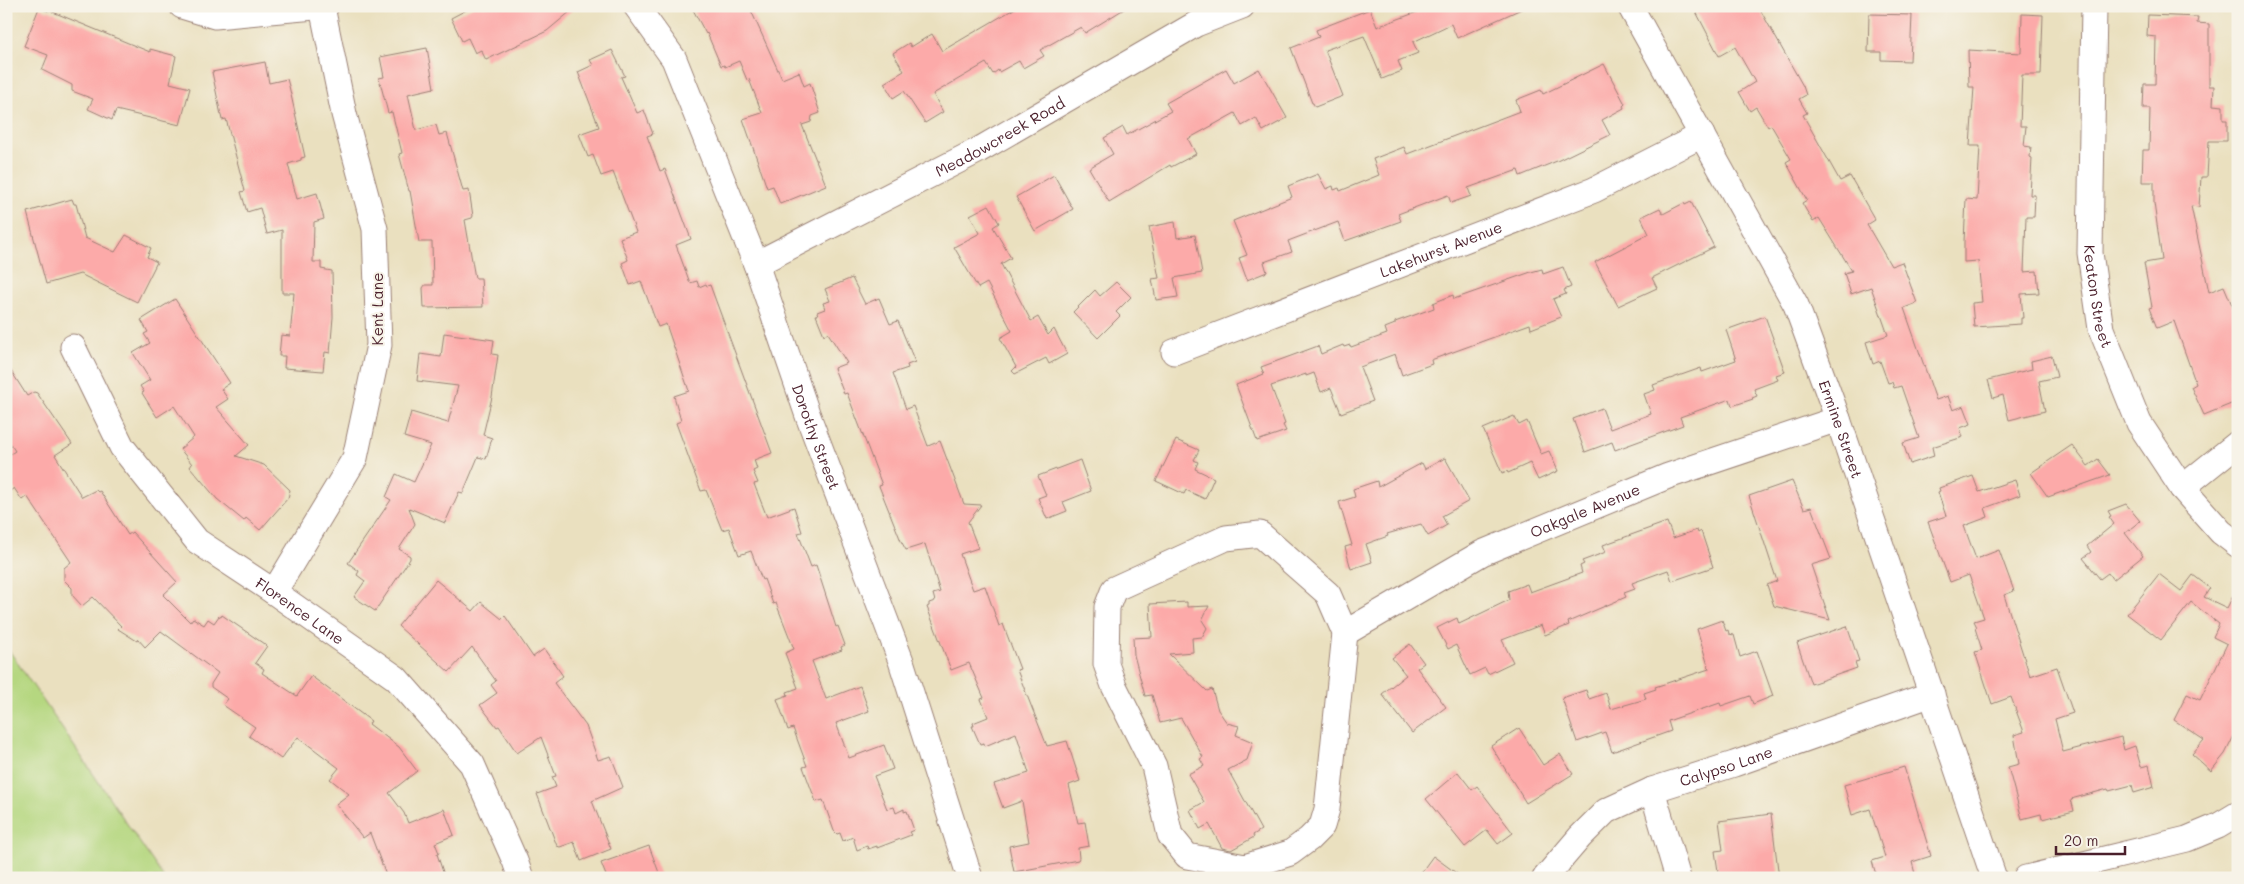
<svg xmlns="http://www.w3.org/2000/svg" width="2244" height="884" font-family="Mali,sans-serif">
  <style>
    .green { fill: #b5d780; stroke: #807b56 }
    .building { fill: #fcaaa9 }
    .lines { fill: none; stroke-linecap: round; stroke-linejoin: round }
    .minor-casing { stroke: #9a8075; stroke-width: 27 }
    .minor { stroke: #fff; stroke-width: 25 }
    .labels { text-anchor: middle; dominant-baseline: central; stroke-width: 4; stroke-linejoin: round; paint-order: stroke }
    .street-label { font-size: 15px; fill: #4a1f2b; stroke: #f7f3e8 }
  </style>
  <rect width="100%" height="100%" fill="#f7f3e8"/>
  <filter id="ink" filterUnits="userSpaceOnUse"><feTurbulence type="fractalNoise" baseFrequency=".02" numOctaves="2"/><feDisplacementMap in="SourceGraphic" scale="10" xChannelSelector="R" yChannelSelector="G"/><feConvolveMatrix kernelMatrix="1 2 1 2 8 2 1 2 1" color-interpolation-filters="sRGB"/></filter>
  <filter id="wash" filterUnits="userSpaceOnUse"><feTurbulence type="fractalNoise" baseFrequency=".0096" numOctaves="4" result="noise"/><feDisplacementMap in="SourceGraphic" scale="20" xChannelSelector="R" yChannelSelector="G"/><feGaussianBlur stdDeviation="1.12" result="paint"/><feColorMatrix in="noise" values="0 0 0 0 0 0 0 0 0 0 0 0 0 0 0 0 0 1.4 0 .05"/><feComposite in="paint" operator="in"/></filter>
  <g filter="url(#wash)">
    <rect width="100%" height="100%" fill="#eae0bf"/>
    <path class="green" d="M6,646L164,878H6Z"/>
    <g id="blocks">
      <path class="building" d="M474,6H577L547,31L486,60L481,50L475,53L468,38L462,41L451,18Z
        M691,6H749L782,79L799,72L804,86L810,83L820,113L812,116L811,122L802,125L826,185L780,204L773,186L767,188L743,119L762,113L749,79L747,80L739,61L725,67L724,65L721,66L707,33L706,34Z
        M1019,6H1129L1085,33L1081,27L1040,50L1044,56L1023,68L1019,61L999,72L998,70L993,74L986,63L933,94L943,112L925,123L904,91L893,98L884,83L904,71L893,53L909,43L911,47L932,34L942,51Z
        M1433,6H1528L1457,38L1451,24L1413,42L1418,53L1398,61L1402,71L1382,79L1364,36L1325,50L1343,96L1315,107L1313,103H1312L1291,48L1319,37L1316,30L1370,9L1377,27Z
        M1693,6H1758L1803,86L1806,95L1799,99L1807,113L1803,115L1840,181L1850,176L1875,220L1867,225L1891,266L1902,262L1917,303L1904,308L1936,400L1948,396L1953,410L1964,406L1971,424L1960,428L1963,437L1932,447L1934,456L1910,464L1903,443L1919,438L1901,386L1894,388L1892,382L1888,383L1880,361L1873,364L1866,342L1888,335L1871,287L1851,294L1844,273L1852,271L1819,218L1813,222L1802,203L1807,200L1786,162L1791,159L1771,125L1768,127L1756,107L1750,111L1739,92L1755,82L1735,47L1719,56Z
        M39,8L48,11V10L150,52V49L176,56L170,83L190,88L180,125L116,110L112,120L88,109L93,99L72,91V85L42,70L48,55L24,46Z
        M1869,14L1912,15L1910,61L1881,60V52H1868Z
        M2022,14L2043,15L2041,75H2022L2020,126H2026L2024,146L2031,147L2030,157L2032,158L2030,195H2035L2034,217H2026L2024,272L2037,271L2039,293L2021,294L2023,318H2021V324L1974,327L1972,303L1982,302L1978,261L1964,262V242L1966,199L1977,200L1980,146H1970L1974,87H1969L1968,50L2021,53Z
        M2148,15L2198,17L2197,23L2209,24V86H2214L2213,105L2223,106V120H2227V141H2209L2207,177H2201L2199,207L2191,206L2209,292L2224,286L2238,319V387L2231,390L2236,402L2204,415L2191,387L2196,384L2174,321L2157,328L2149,308L2152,307L2144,263L2162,260L2154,203V182H2142L2143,150H2149L2150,108H2143L2144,84H2155L2156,37L2147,36Z
        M427,48L434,88L408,94L416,130L436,125L439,135L447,133L463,191L469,190L473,216L472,218L465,220L475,278H481L483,307L424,308L423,288L425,285H433L432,242H419L410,191H409L399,154L402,153L392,112L388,113L379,78L384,77L380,57Z
        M612,50L625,76L621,77L637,113L644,110L653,134L647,136L660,171L665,169L691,239L676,245L690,283L697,281L699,287L706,284L707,286L710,285L772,453L754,460L757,469L753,471L758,483L754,484L767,517L794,507L802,532L798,533L811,567L816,565L836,627L838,626L845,645L841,647L842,650L812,661L826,699L860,686L869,711L836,723L849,758L884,745L893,769L874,776L887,809L894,807L896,813L904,809V812L907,811L914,830L909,832L911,835L877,848V846L868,849L867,846L857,850L853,837L843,841L840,833L837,834L834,831L823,800L816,802L803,767L807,766L793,728L788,730L777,699L788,695L787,692L798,688L785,653L794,649L776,603L773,604L764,579L762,580L751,551L739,555L729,528L722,530L706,490L701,491L676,423L681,421L674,396L689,391L666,324L658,327L641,281L630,285L622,263L628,260L620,238L636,232L613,172L601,176L593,155L588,157L579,134L599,127L578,72L593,65L590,60Z
        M265,62L269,83L287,79L289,86L305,157L301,158V160L288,164L297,199L317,193L324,219L314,222L313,262H321V269L332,271L333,317L330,353L325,352L323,371L284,368L285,356H279L281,335L290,336L294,293H282V230L267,234L260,208L247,212L241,192L245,191L226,119L222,120L212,72Z
        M1604,64L1625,104L1623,106L1624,108L1602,120L1610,135L1557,161L1520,176L1518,170L1468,188L1471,196L1451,203L1448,195L1398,214L1401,221L1345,241L1338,222L1288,241L1292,252L1264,262L1267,272L1247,280L1239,258L1247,255L1233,221L1292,197L1288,186L1318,174L1326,189L1333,186L1334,190L1339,188L1340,191L1379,175L1373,159L1404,147L1407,154L1520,111L1516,100L1541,90L1543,94Z
        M1226,69L1234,83L1259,69L1287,118L1263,131L1256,118L1242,126L1235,113L1188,139L1196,154L1171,167L1170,165L1109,202L1089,168L1113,154L1104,138L1123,127L1127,135L1171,111L1166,103Z
        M1054,175L1073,209L1035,231L1016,197Z
        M72,199L74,204H76L85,238L115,252L126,235L151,248L147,257L157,262L137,302L80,274L46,284L27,212Z
        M1691,202L1714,247L1652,278L1657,288L1618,306L1595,262L1649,234L1641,217L1660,208L1663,214L1684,203L1685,205Z
        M989,205L999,223L993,227L1011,258L1001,264L1031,321L1038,317L1048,335L1054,329L1067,354L1049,364L1046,358L1015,374L1012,371L1016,367L1000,338L1012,331L987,283L978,288L954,247L980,233L970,215Z
        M1175,222L1177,238L1195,235L1202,273L1174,278L1178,297L1156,300L1152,279L1159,278L1149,227Z
        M1563,267L1571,287L1564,290L1566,294L1553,299L1561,317L1531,329L1530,324L1431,360L1432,364L1402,375L1395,354L1360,367L1373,401L1341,413L1331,388L1321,392L1314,373L1306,376V374L1271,386L1285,424L1283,425L1286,431L1257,441L1236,385L1264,374L1261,367L1318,346L1321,354L1343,345L1344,347L1350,345L1351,347L1387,334L1385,328L1395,324V322L1434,308L1433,303L1453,295L1454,299L1531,272L1542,269L1543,274Z
        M852,278L865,304L879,298L890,324L898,321L915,362L907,365L908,368L893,373L906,409L913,406L928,446L940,441L964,504L981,505L968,522L978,548L960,554L973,590L985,586L999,626L1003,624L1020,669L1017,670L1047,746L1067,741L1080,781L1069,785L1078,823L1085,822L1089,846L1078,848L1079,858L1078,860L1014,872L1009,846L1029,842L1022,801L1003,808L994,784L1029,773L1016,733L985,746L984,743L980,744L972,726H974L973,723L988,717L981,699L984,698L969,663L951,670L927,607L929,606V603L935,601L933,594L940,592L925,544L906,550L901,541L879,486L882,485L847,393L844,394L834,368L847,363L828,333L824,335L816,315H818L817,312L825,309L823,303L830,301L825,289Z
        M1116,282L1131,297L1116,312L1120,316L1098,338L1073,312L1095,290L1100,296Z
        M175,299L230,383L221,389L228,399L216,407L249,445L236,456L264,465L290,490L288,498L260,530L246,518L244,521L217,499L190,467L192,464L180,449L194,437L174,406L157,417L142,393L144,392L140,386L150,380L133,353L150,343L144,334L148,332L141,320Z
        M1765,316L1785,372L1776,375L1778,380L1754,389L1757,396L1752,398L1753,399L1732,406L1730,399L1680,417L1683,425L1615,450L1612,442L1585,452L1573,419L1602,408L1610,429L1651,414L1644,394L1655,390L1653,385L1701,368L1702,372L1736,360L1726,330Z
        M444,333L494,340L492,354L498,355L492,397L483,435L492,438L486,459L478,457L463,493L459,492L445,523L409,508L415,524L399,549L410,556V559L375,611L354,597L365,581L357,575L359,571L348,563L391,500L386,497L396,474L414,482L431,445L404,437L411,412L448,423L458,386L417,381L420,354L441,357Z
        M2052,356L2057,377L2039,381L2045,411L2009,420L2003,395L1993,398L1988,380L2032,369L2031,361Z
        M6,363L27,396L34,392L37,393L72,444L55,455L82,497L96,490L98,492L100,491L128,535L132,532L177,582L163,595L190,622L193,618L204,625L208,619L214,623L219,616L221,617L222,615L267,646L255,663L264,669L262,673L297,696L311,676L371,721L369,724L399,747L417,771L389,793L404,813L408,823L444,809L454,835L435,843L439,853L437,854L445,878H387L370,833L363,838L336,804L349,794L330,779L339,768L298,737L281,759L249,736L255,727L223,705L228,699L211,687V684L218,673L161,631L145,647L138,639L137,641L118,629L121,626L93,597L82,606L72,595V588L64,580V568L71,562L27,496L22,500L14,488L6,494V457L15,451L6,437Z
        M1514,416L1519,425L1527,421L1541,454L1549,451L1558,471L1538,480L1530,463L1508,473L1507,471L1502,473L1483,429Z
        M1176,440L1199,450L1194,460L1198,462L1195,469L1214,478L1205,499L1186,490L1184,494L1156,481Z
        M2072,445L2088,466L2098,459L2110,475L2048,497L2031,473Z
        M1445,458L1469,501L1442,516L1447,525L1428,536L1421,524L1387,534L1388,536L1366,544L1372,562L1351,569L1345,547L1352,545L1339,502L1355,497L1353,489L1377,481L1378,487L1422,463L1425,469Z
        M1080,460L1091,491L1063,502L1067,511L1047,519L1038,498L1046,495L1038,476Z
        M1973,476L1979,492L2015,480L2020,495L1985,508L1988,517L1964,526L1976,559L1999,550L2014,591L2004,595L2030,676L2057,667L2073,713L2055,719L2063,752L2121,737L2124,750L2135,746L2141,767L2149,765L2154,787L2134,793L2132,785L2109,791L2108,789L2071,799L2074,811L2042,819L2041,814L2022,819L2008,767L2019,764L2014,735L2024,732L2011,697L1992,704L1975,652L1982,650L1975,628L1977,627L1974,621L1984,618L1969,575L1950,582L1928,522L1946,516L1938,492L1940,491L1939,488Z
        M1792,481L1804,509L1811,507L1831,559L1811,565L1830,620L1774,606L1767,585L1777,581L1749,496Z
        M2126,504L2140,521L2125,533L2143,556L2113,580L2108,573L2100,579L2083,558L2091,552L2087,546L2114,524L2109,517L2111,516L2108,511Z
        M1667,522L1673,538L1697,530L1698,533L1701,531L1713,567L1672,581L1668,570L1632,583L1635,589L1624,593L1626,597L1568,622L1569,625L1545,635L1541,625L1502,640L1513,662L1488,674L1485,668L1470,675L1456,645L1448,649L1437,628L1457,618L1459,624L1509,600L1508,591L1527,584L1530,592L1582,573L1580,566L1584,564L1582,561L1606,552L1603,545Z
        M2159,574L2181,591L2193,575L2210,588L2204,597L2227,608L2238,586V728L2225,754L2211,771L2192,754L2204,740L2174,720L2187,694L2200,700L2227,644L2213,637L2219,624L2191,602L2161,640L2127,614Z
        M436,580L473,611L481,602L502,619L505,616L533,657L544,649L563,676L554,683L586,726L598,760L611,756L623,787L592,801L611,849L581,861L574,842L560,847L557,846L537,794L556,787L552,777L556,776L541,737L517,753L499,726L497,727L480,705L497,693L491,685L496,681L472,647L449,672L398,626Z
        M1187,602V607L1209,606L1202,620L1207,628L1202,637L1192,638L1193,652L1169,654L1207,691L1212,689L1218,710L1227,723L1239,726L1236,735L1253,742L1247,760L1228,770L1261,830L1253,835L1254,837L1231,850L1222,848L1209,824L1200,829L1190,810L1204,802L1188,774L1204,766L1200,759L1203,757L1181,718L1160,723L1152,695L1145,696L1134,655L1133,638L1152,637L1150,604Z
        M1722,620L1726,631L1728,630L1729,634L1734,635L1740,657L1757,651L1773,696L1753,704L1750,696L1721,706L1720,703L1668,721L1671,731L1612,752L1605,732L1577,742L1562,698L1586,690L1589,699L1606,693L1611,709L1646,699L1644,693L1656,689L1655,687L1709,669L1697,629Z
        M1847,626L1859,661L1855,662L1857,668L1811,684L1797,643Z
        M1410,644L1424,663L1417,668L1446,707L1412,733L1382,694L1406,675L1392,658Z
        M1519,728L1543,765L1560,754L1573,774L1526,803L1491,746Z
        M1904,767L1931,856L1912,862L1916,878H1877L1872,861L1885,857L1870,809L1852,815L1844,785Z
        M1458,772L1472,790L1477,786L1513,833L1498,844L1487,830L1465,847L1426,799Z
        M1771,814L1779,878H1719L1715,851L1723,850L1719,821Z
        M649,846L661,878H607L601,863Z
        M1433,856L1463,878H1417Z"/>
    </g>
  </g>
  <g filter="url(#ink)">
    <use href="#blocks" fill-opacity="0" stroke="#9a8075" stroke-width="1"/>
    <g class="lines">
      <g class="minor-casing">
        <g id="minor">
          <path d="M182,6L215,16L326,6"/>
          <path id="s1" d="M636,6L674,59L756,264L808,416L901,661L970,878"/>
          <path id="s2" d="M1630,6L1796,305L1838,419L1994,878"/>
          <path id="s3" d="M2094,6L2090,253L2101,329L2139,423L2182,488L2221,532L2238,545"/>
          <path id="s4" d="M756,264L977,151L1196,24L1242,6"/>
          <path id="s5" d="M73,347L122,447L197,541L274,592L396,678L472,764L515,861L521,878"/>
          <path id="s6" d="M1174,352L1594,190L1702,135"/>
          <path d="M2182,488L2238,443"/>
          <path d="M1260,534L1328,594L1345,633L1327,809L1322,826L1309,839L1290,853L1245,867L1187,856L1170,835L1154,766L1114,686L1106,664L1107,607L1114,589L1226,538Z"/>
          <path d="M274,592L355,458L379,345L375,229L344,114L322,7"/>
          <path id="s7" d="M1345,633L1482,553L1668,476L1838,419"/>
          <path d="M1652,790L1678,878"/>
          <path id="s8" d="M1545,878L1580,837L1606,811L1652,790L1734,764L1932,694"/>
          <path d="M2026,878L2187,839L2218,826L2238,814"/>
        </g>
      </g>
      <use href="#minor" class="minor"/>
    </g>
  </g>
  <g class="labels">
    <g class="street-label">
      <text stroke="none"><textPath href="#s4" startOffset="275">Meadowcreek Road</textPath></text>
      <text stroke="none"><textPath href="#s6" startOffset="286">Lakehurst Avenue</textPath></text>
      <text stroke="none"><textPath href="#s3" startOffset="291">Keaton Street</textPath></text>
      <text transform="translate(377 309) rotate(-90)">Kent Lane</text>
      <text stroke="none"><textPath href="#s2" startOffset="474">Ermine Street</textPath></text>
      <text stroke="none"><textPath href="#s1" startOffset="469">Dorothy Street</textPath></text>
      <text stroke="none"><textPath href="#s7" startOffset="270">Oakgale Avenue</textPath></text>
      <text stroke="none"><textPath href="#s5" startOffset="356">Florence Lane</textPath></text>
      <text stroke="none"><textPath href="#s8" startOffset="219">Calypso Lane</textPath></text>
    </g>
  </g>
  <rect width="2244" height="884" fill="none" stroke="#f7f3e8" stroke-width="25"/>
  <path d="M2056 846v8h69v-8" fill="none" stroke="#4a1f2b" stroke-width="2.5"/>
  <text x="2064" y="846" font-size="15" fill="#4a1f2b" stroke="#f7f3e8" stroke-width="4" paint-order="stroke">20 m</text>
</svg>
